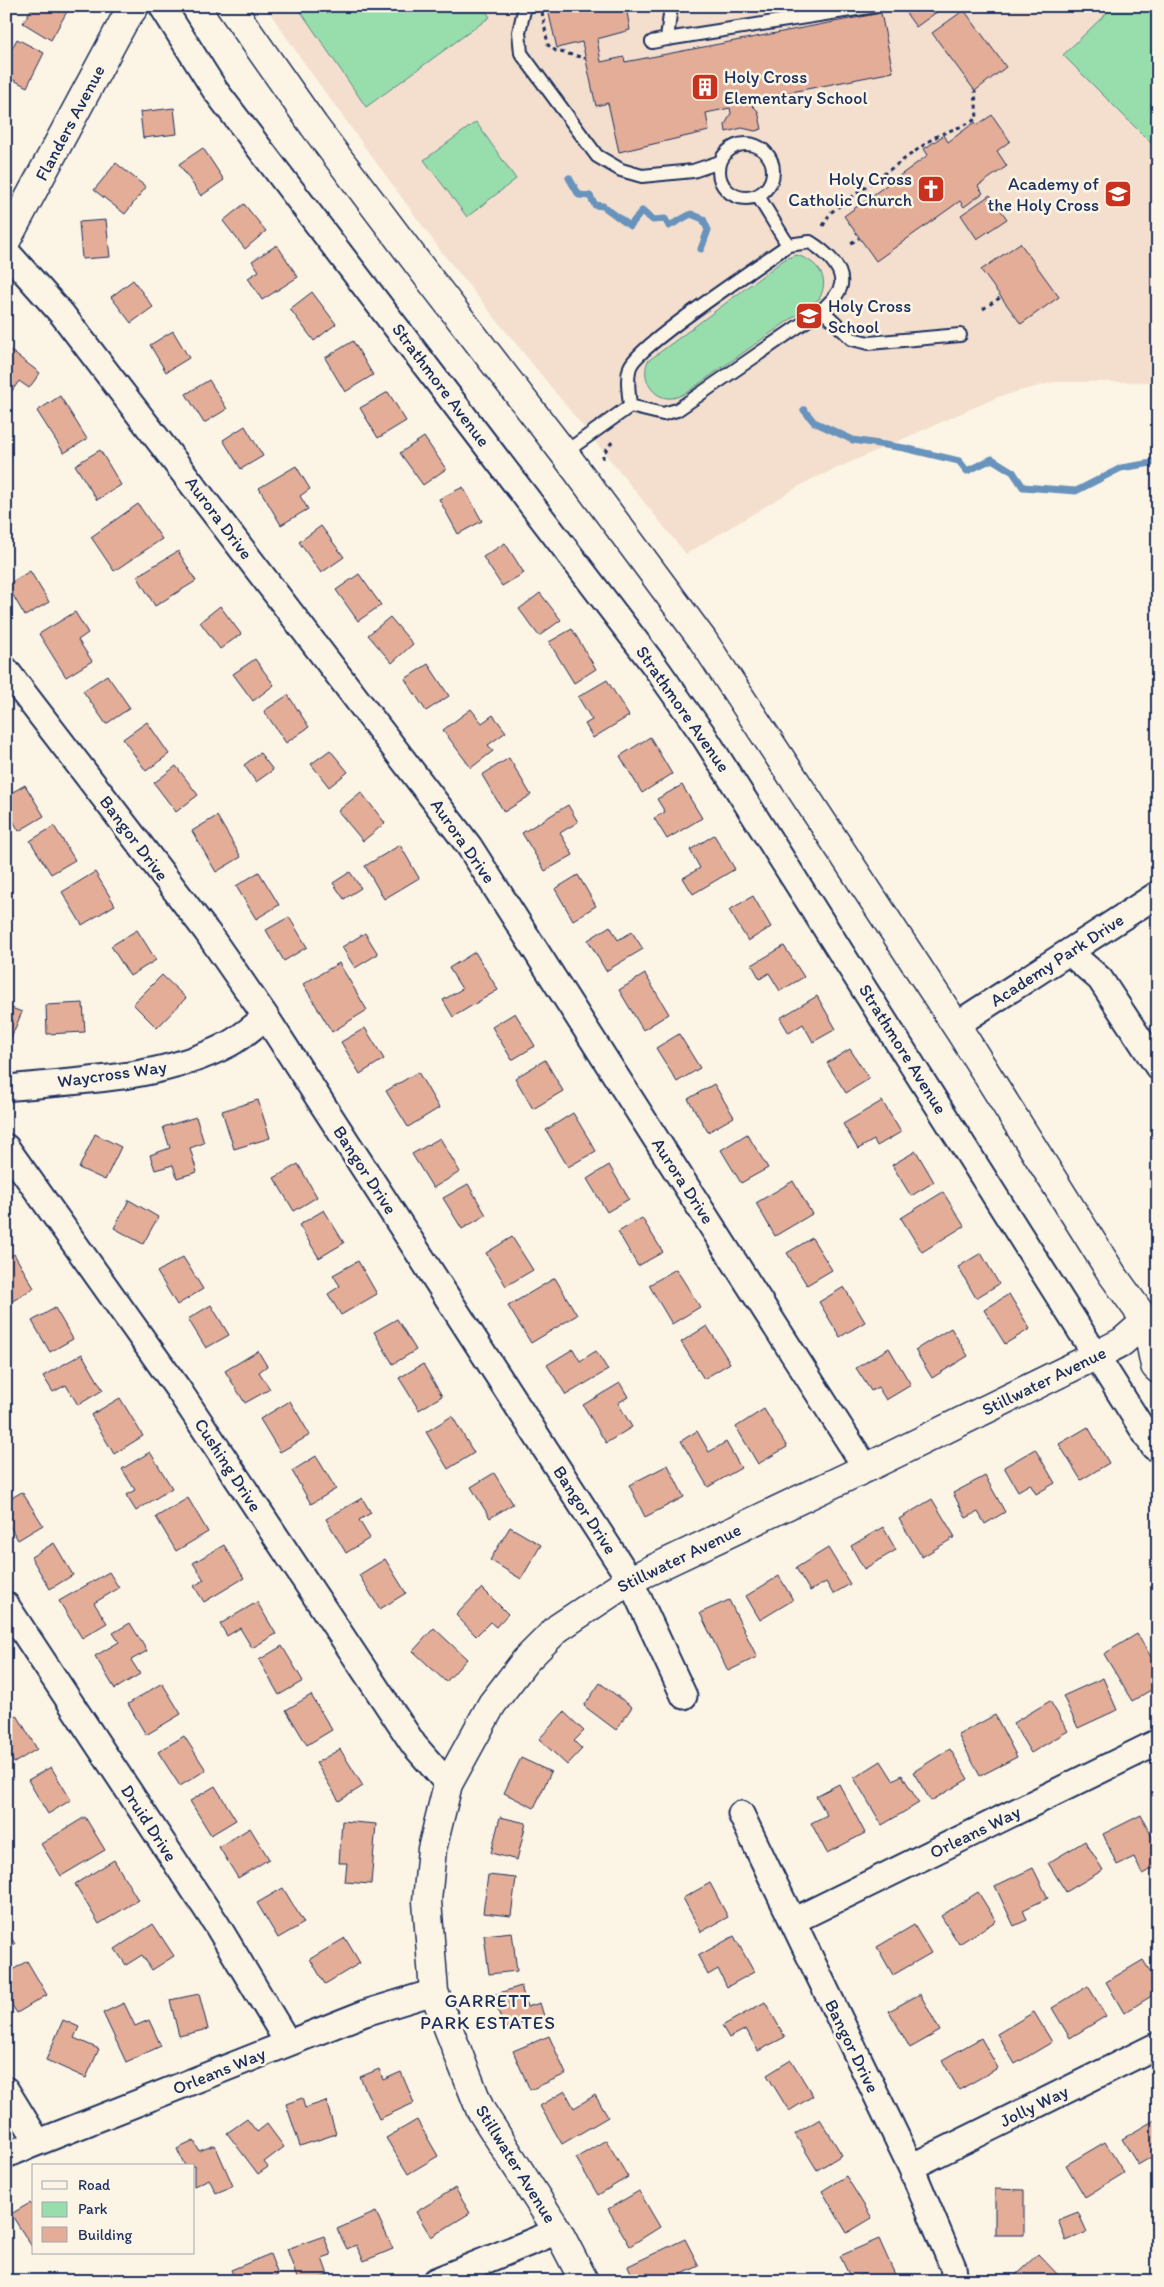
<svg xmlns="http://www.w3.org/2000/svg" width="1164" height="2287" font-family="Itim,sans-serif">
  <style>
    .built { fill: #f4dfce }
    .green { fill: #98deac; stroke: #5a8685 }
    .lines { fill: none; stroke-linecap: round; stroke-linejoin: round }
    .stream { stroke: #6893bc; stroke-width: 7 }
    .building { fill: #e3ad97; stroke: #1b2f5e }
    .service-casing { stroke: #1b2f5e; stroke-width: 16 }
    .minor-casing { stroke: #1b2f5e; stroke-width: 29 }
    .tertiary-casing { stroke: #1b2f5e; stroke-width: 31 }
    .secondary-casing { stroke: #1b2f5e; stroke-width: 31 }
    .path { stroke: #1b2f5e; stroke-width: 3; stroke-dasharray: 4 4; stroke-linecap: butt }
    .service { stroke: #fcf5e5; stroke-width: 12 }
    .minor { stroke: #fcf5e5; stroke-width: 25 }
    .tertiary { stroke: #fcf5e5; stroke-width: 28 }
    .secondary { stroke: #fcf5e5; stroke-width: 28 }
    .labels { text-anchor: middle; dominant-baseline: central; stroke-width: 5; stroke-linejoin: round; paint-order: stroke }
    .poi-label { font-size: 18px; fill: #1b2f5e; stroke: #fcf5e5; text-anchor: start }
    .street-label { font-size: 18px; fill: #1b2f5e; stroke: #fcf5e5 }
    .neighbourhood-label { font-size: 19px; letter-spacing: 1px; fill: #1b2f5e; stroke: #fcf5e5 }
  </style>
  <rect width="100%" height="100%" fill="#fcf5e5"/>
  <filter id="ink" filterUnits="userSpaceOnUse"><feTurbulence type="fractalNoise" baseFrequency=".02" numOctaves="2"/><feDisplacementMap in="SourceGraphic" scale="10" xChannelSelector="R" yChannelSelector="G"/><feConvolveMatrix kernelMatrix="1 2 1 2 8 2 1 2 1" color-interpolation-filters="sRGB"/></filter>
  <g filter="url(#ink)">
    <path class="built" d="M265,6H1158V385L1151,382H1054L998,397L808,481L686,554L440,250L311,73Z"/>
    <path class="green" d="M297,6H482L490,17L366,107Z
      M1114,6H1158V150L1063,55Z
      M476,122L516,179L467,217L424,160Z
      M797,255C818,262 831,278 819,299L689,391C682,395 675,399 667,398C650,396 641,375 648,361L785,259Z"/>
    <g class="lines">
      <path class="stream" d="M569,178L579,195L590,196L595,205L603,206L630,226L642,211L653,220L665,219L669,226L691,214L703,219L708,230L701,249
        M804,410L814,422L853,440L904,448L959,461L967,471L992,459L1013,472L1023,487L1076,491L1121,468L1158,462"/>
    </g>
    <path class="building" d="M33,6H65L69,8L51,40L23,23Z
      M547,6H626L630,30L597,39L601,62L624,57L625,62L881,13L893,72L751,100L752,105L758,111L762,129L755,131L742,128L726,132L725,125L731,113L730,108L706,113L709,131L619,152L608,103L596,106L582,42L557,48Z
      M901,6H945L916,27Z
      M964,10L1006,67L975,91L932,33Z
      M17,39L44,53L27,87L6,76V60Z
      M174,108L177,134L143,138L140,112Z
      M992,115L1010,141L997,151L1007,166L978,186L983,193L964,207L960,201L876,261L844,216L928,155L924,149L944,135L948,142L975,122L977,125Z
      M203,148L224,180L201,196L179,164Z
      M116,163L146,187L125,214L94,190Z
      M990,195L1007,219L977,239L961,215Z
      M244,204L266,231L245,249L223,221Z
      M106,220L110,257L82,259L79,222Z
      M1020,243L1059,297L1021,324L981,270Z
      M277,245L298,277L262,300L248,278L259,271L252,261Z
      M133,280L153,307L131,323L111,297Z
      M312,292L336,324L314,341L290,309Z
      M173,331L189,358L166,372L150,345Z
      M353,341L373,375L345,392L325,358Z
      M7,348L40,373L29,388L19,381L7,398Z
      M209,380L227,409L204,423L186,394Z
      M388,392L406,421L378,438L360,408Z
      M60,396L87,439L64,453L37,411Z
      M245,426L263,456L241,469L223,440Z
      M424,437L446,469L423,485L400,453Z
      M100,450L121,485L97,500L75,465Z
      M296,466L310,489L300,496L308,509L281,525L259,488Z
      M463,487L482,521L458,534L439,499Z
      M138,504L162,539L114,571L91,537Z
      M321,526L344,557L321,573L299,542Z
      M505,543L524,573L502,586L483,557Z
      M178,551L196,581L155,606L137,576Z
      M30,571L49,602L25,616L7,585Z
      M359,574L381,605L358,621L336,590Z
      M540,593L561,620L539,636L519,609Z
      M220,606L241,634L220,649L200,622Z
      M75,612L88,633L78,640L92,661L66,677L39,634Z
      M390,617L413,644L392,663L368,635Z
      M572,629L596,669L574,683L549,642Z
      M255,659L274,685L253,701L233,674Z
      M428,664L449,696L426,711L405,679Z
      M107,675L130,708L106,724L83,691Z
      M607,680L629,716L593,738L585,724L592,720L578,697Z
      M288,695L309,727L286,743L264,711Z
      M471,709L482,723L493,715L506,732L488,745L493,751L471,768L443,730Z
      M147,722L169,754L146,771L123,739Z
      M650,737L672,774L642,793L620,756Z
      M330,750L348,772L329,787L311,764Z
      M260,753L273,770L256,782L244,765Z
      M509,758L531,795L504,812L482,775Z
      M176,766L198,795L176,812L154,783Z
      M25,785L44,816L19,831L6,809V796Z
      M682,785L702,818L667,839L654,818L665,812L657,799Z
      M361,792L385,823L363,841L338,811Z
      M568,805L578,822L560,833L573,855L545,871L522,833Z
      M217,816L241,857L216,872L192,831Z
      M54,826L75,860L51,874L30,841Z
      M714,835L735,869L693,894L683,878L700,868L690,850Z
      M400,845L419,878L384,899L365,866Z
      M95,872L115,905L82,925L62,892Z
      M259,872L279,905L256,919L236,886Z
      M350,872L361,888L344,899L333,883Z
      M578,875L596,906L573,920L555,889Z
      M753,896L771,927L748,941L729,910Z
      M289,917L307,947L284,961L266,930Z
      M610,926L618,940L632,932L643,949L606,971L588,940Z
      M137,930L156,960L130,976L111,946Z
      M365,933L378,954L355,968L342,947Z
      M784,946L804,977L780,991L769,973L760,979L752,965Z
      M475,952L498,990L453,1017L443,1000L462,989L449,968Z
      M339,963L367,1010L332,1032L303,984Z
      M645,974L669,1014L643,1030L619,990Z
      M162,975L186,998L157,1028L133,1004Z
      M817,996L836,1029L813,1042L803,1024L789,1033L780,1018Z
      M83,1003L85,1032L47,1034L46,1005Z
      M6,1006L22,1012L10,1040L6,1039Z
      M515,1013L535,1046L512,1060L492,1027Z
      M365,1028L384,1059L360,1074L341,1042Z
      M679,1034L700,1068L677,1082L656,1048Z
      M850,1049L869,1079L846,1093L827,1063Z
      M545,1060L563,1091L533,1109L515,1078Z
      M418,1072L439,1108L408,1127L386,1091Z
      M714,1084L734,1117L708,1132L688,1099Z
      M258,1100L270,1138L234,1149L222,1111Z
      M882,1101L901,1132L877,1146L874,1140L858,1149L843,1124Z
      M573,1113L596,1151L568,1167L546,1130Z
      M196,1117L204,1143L190,1148L197,1172L177,1178L173,1165L155,1170L150,1155L170,1148L163,1127Z
      M95,1134L121,1147L105,1180L79,1168Z
      M747,1134L768,1168L741,1183L721,1150Z
      M440,1138L460,1172L433,1188L412,1154Z
      M916,1151L934,1182L911,1196L892,1165Z
      M298,1164L317,1197L294,1211L274,1178Z
      M609,1165L629,1199L607,1212L587,1179Z
      M793,1181L812,1214L775,1236L756,1203Z
      M468,1184L486,1215L462,1229L443,1198Z
      M943,1192L964,1226L922,1252L901,1218Z
      M129,1200L158,1217L143,1244L114,1228Z
      M324,1210L344,1243L319,1258L299,1225Z
      M642,1218L663,1252L638,1266L618,1232Z
      M512,1237L533,1270L506,1286L486,1253Z
      M812,1238L832,1270L807,1285L787,1253Z
      M981,1253L999,1284L976,1298L958,1267Z
      M14,1254L34,1288L6,1305V1259Z
      M183,1257L203,1289L177,1305L157,1272Z
      M358,1261L377,1294L341,1315L328,1294L340,1286L333,1275Z
      M676,1269L700,1307L672,1324L649,1285Z
      M555,1278L577,1315L531,1343L508,1306Z
      M844,1287L865,1322L840,1337L819,1302Z
      M1009,1294L1030,1329L1005,1344L984,1310Z
      M211,1305L229,1335L206,1348L188,1319Z
      M55,1308L73,1339L50,1352L32,1321Z
      M397,1319L416,1350L393,1364L374,1332Z
      M707,1326L730,1363L704,1379L681,1342Z
      M951,1328L968,1356L932,1378L915,1350Z
      M889,1348L911,1385L886,1400L878,1387L871,1391L856,1368Z
      M573,1349L580,1361L596,1351L608,1370L566,1395L547,1365Z
      M258,1351L267,1366L259,1372L270,1389L245,1403L225,1371Z
      M82,1354L103,1390L78,1405L66,1385L53,1392L43,1376Z
      M423,1364L442,1396L419,1410L399,1378Z
      M620,1383L628,1397L618,1403L632,1427L606,1443L583,1405Z
      M120,1398L143,1436L114,1454L91,1415Z
      M290,1401L310,1435L280,1452L260,1419Z
      M764,1409L787,1447L758,1464L736,1427Z
      M452,1416L474,1453L448,1469L426,1432Z
      M1088,1427L1109,1463L1081,1480L1059,1444Z
      M697,1431L709,1452L726,1442L741,1468L708,1487L681,1441Z
      M1035,1449L1055,1483L1036,1494L1030,1484L1018,1491L1004,1467Z
      M150,1452L172,1488L136,1511L126,1495L135,1490L122,1469Z
      M316,1456L336,1489L311,1504L292,1471Z
      M668,1465L684,1497L645,1517L629,1485Z
      M494,1473L513,1504L490,1518L471,1487Z
      M985,1476L1005,1512L985,1524L978,1512L966,1518L953,1493Z
      M22,1492L43,1525L18,1540L6,1520V1501Z
      M188,1498L208,1532L176,1551L156,1517Z
      M362,1498L371,1513L359,1520L370,1538L346,1553L326,1519Z
      M932,1499L955,1537L922,1557L899,1519Z
      M510,1527L541,1545L521,1579L490,1560Z
      M883,1527L896,1550L864,1569L851,1546Z
      M54,1543L73,1575L50,1589L31,1557Z
      M224,1545L244,1578L204,1602L194,1586L204,1580L193,1563Z
      M828,1548L850,1584L833,1594L826,1582L810,1591L796,1568Z
      M385,1559L406,1593L380,1609L359,1575Z
      M109,1572L119,1588L94,1603L107,1623L82,1638L59,1601Z
      M779,1576L793,1600L760,1620L746,1596Z
      M482,1588L508,1614L496,1627L490,1622L476,1636L456,1615Z
      M729,1600L757,1657L728,1671L700,1613Z
      M257,1602L276,1634L252,1648L240,1628L227,1636L220,1624Z
      M130,1623L147,1651L131,1660L140,1674L115,1689L95,1656L119,1642L113,1633Z
      M434,1628L467,1659L446,1682L413,1651Z
      M1137,1634L1158,1668V1686L1132,1701L1104,1654Z
      M282,1646L303,1681L279,1695L259,1660Z
      M1103,1678L1117,1710L1078,1728L1063,1696Z
      M162,1683L181,1714L146,1735L128,1704Z
      M600,1683L632,1707L616,1730L584,1706Z
      M311,1695L332,1730L307,1745L286,1710Z
      M1050,1701L1068,1731L1031,1753L1013,1723Z
      M564,1712L584,1731L574,1741L582,1749L567,1765L539,1739Z
      M17,1715L37,1749L14,1763L6,1751V1721Z
      M995,1715L1017,1757L980,1776L958,1735Z
      M184,1736L206,1770L180,1786L158,1752Z
      M340,1749L363,1786L339,1801L316,1763Z
      M950,1749L968,1779L931,1801L913,1772Z
      M521,1758L551,1772L534,1808L504,1793Z
      M881,1761L893,1780L902,1775L919,1803L882,1825L854,1778Z
      M51,1767L71,1800L48,1814L28,1780Z
      M839,1784L865,1833L827,1853L811,1823L827,1815L816,1796Z
      M215,1786L236,1820L211,1835L190,1801Z
      M1141,1815L1158,1849V1866L1142,1874L1134,1857L1117,1865L1103,1834Z
      M85,1817L105,1850L61,1876L41,1844Z
      M500,1817L526,1823L517,1860L491,1853Z
      M342,1821L376,1824L371,1884L345,1882L347,1863H339Z
      M250,1828L269,1859L238,1878L219,1847Z
      M1085,1841L1103,1870L1066,1892L1048,1863Z
      M114,1860L138,1900L99,1924L75,1884Z
      M1033,1868L1048,1898L1023,1910L1027,1920L1014,1926L995,1886Z
      M488,1875L516,1878L511,1916L483,1913Z
      M710,1883L728,1917L701,1932L683,1898Z
      M283,1888L304,1923L278,1938L257,1903Z
      M978,1892L996,1921L959,1944L941,1916Z
      M153,1924L174,1956L152,1970L142,1955L126,1965L115,1949Z
      M914,1925L931,1953L893,1975L877,1947Z
      M6,1929L15,1944L6,1949Z
      M512,1932L517,1971L489,1974L484,1935Z
      M734,1936L754,1972L727,1987L718,1969L708,1975L698,1956Z
      M345,1938L360,1963L325,1984L310,1959Z
      M1143,1960L1158,1984V1992L1124,2013L1106,1982Z
      M27,1961L47,1995L17,2013L6,1996V1974Z
      M521,1986L527,2007L540,2003L544,2016L504,2029L493,1995Z
      M1088,1986L1106,2016L1070,2038L1052,2008Z
      M199,1994L208,2029L179,2036L170,2000Z
      M920,1994L940,2031L910,2048L889,2011Z
      M765,2002L785,2037L758,2051L746,2029L729,2038L722,2026Z
      M124,2003L135,2026L149,2020L161,2046L126,2062L103,2013Z
      M1034,2012L1052,2042L1015,2064L997,2034Z
      M63,2020L79,2027L74,2038L99,2049L86,2078L46,2060Z
      M549,2036L566,2074L530,2090L513,2051Z
      M981,2038L998,2068L959,2090L942,2060Z
      M791,2060L813,2096L789,2111L767,2075Z
      M379,2069L383,2080L401,2072L414,2103L379,2119L360,2077Z
      M565,2091L574,2108L595,2095L608,2117L562,2144L540,2106Z
      M302,2098L305,2108L326,2101L336,2134L300,2146L286,2104Z
      M1158,2118V2153L1138,2165L1122,2139Z
      M247,2119L257,2132L267,2124L284,2147L264,2162L268,2167L258,2174L227,2133Z
      M820,2119L842,2155L817,2170L795,2134Z
      M417,2120L438,2156L408,2174L386,2138Z
      M606,2140L628,2177L598,2195L576,2158Z
      M194,2141L199,2151L215,2145L233,2186L216,2193L209,2179L194,2186V2166H185L177,2149Z
      M1105,2142L1124,2173L1085,2197L1066,2165Z
      M846,2176L872,2218L847,2233L822,2191Z
      M455,2188L470,2213L431,2237L416,2212Z
      M995,2189L1024,2190V2235H995Z
      M639,2191L660,2227L630,2246L608,2209Z
      M30,2203L34,2209V2250L11,2214Z
      M376,2212L393,2249L364,2261L356,2245L347,2249L337,2229Z
      M1078,2212L1087,2232L1066,2241L1058,2220Z
      M324,2236L331,2255L322,2258L328,2275L313,2281H298L287,2249Z
      M685,2239L699,2266L680,2275L683,2281H635L628,2266Z
      M879,2239L896,2277L887,2281H867L864,2274L851,2279L840,2256Z
      M270,2254L278,2275L269,2281H236L231,2270Z
      M1038,2254L1061,2278L1058,2281H1009Z"/>
    <g class="lines">
      <g class="service-casing">
        <path id="service" d="M525,6L519,32L521,53L597,156L621,170L642,176L693,171L720,162
          M667,39L876,6
          M652,42L667,39L671,6
          M719 171a27 27 0 1 1 54 0a27 27 0 1 1-54 0Z
          M758,196L788,245
          M822,310L852,339L869,343L960,335
          M564,453L630,406C629,393 626,379 630,367C638,345 762,264 788,245L810,242C823,250 844,267 841,285C839,295 829,303 822,310L677,410L663,414L630,406"/>
      </g>
      <g class="minor-casing">
        <path id="minor" d="M162,6L215,90L654,665L702,733L1154,1447
          M6,251L62,314L469,846L866,1468
          M6,670L207,932L266,1017L630,1580L684,1696
          M1069,952L1100,979L1158,1067
          M956,1025L1158,894
          M6,1088C81,1080 161,1080 229,1044C242,1037 254,1026 266,1017
          M6,1147L178,1389L414,1745L448,1784
          M6,1605L217,1925L288,2043
          M741,1814L911,2167L953,2267L955,2281
          M793,1921L1158,1742
          M6,2090L38,2142
          M6,2155L365,2013L434,1992
          M911,2167L1158,2045
          M435,2281L558,2231"/>
      </g>
      <g class="tertiary-casing">
        <path id="tertiary" d="M6,241L124,21L135,6
          M584,2281L558,2231L480,2109L434,1992L427,1901L432,1849L448,1784L492,1704L525,1661L558,1628L630,1580L866,1468L1095,1356L1122,1342L1146,1321"/>
      </g>
      <g class="secondary-casing">
        <path id="secondary" d="M230,6L314,126L428,277L564,453L702,639L961,1033L1112,1274L1146,1321L1158,1334
          M1146,1321L1155,1366L1158,1369"/>
      </g>
      <path class="path" d="M542,12L548,45L556,51L585,58
        M823,226L830,213L932,139C946,130 963,128 977,118L975,91
        M851,243L859,238
        M983,309L1001,297
        M603,459V454L612,442"/>
      <use href="#service" class="service"/>
      <use href="#minor" class="minor"/>
      <use href="#tertiary" class="tertiary"/>
      <use href="#secondary" class="secondary"/>
    </g>
  </g>
  <defs>
    <g id="building-square" transform="scale(1.4375)"><rect x="-9" y="-9" width="18" height="18" rx="4" fill="#c8321e" stroke="#fcf5e5"/><path d="M-4-6H4V6H1V3H-1V6H-4ZM-2.5-4.3h1.7v1.8h-1.7ZM.8-4.3h1.7v1.8H.8ZM-2.5-1h1.7V.8h-1.7ZM.8-1h1.7V.8H.8Z" fill="#fff"/></g>
    <g id="church-square" transform="scale(1.4375)"><rect x="-9" y="-9" width="18" height="18" rx="4" fill="#c8321e" stroke="#fcf5e5"/><path d="M-1.2-6h2.4v3.5h3.3v2.4h-3.3V6h-2.4V-.1h-3.3v-2.4h3.3Z" fill="#fff"/></g>
    <g id="school-square" transform="scale(1.4375)"><rect x="-9" y="-9" width="18" height="18" rx="4" fill="#c8321e" stroke="#fcf5e5"/><path d="M0-5L7-2L0 1L-7-2ZM-4 1L0 2.5L4 1V4Q0 6-4 4Z" fill="#fff"/></g>
  </defs>
  <g fill-rule="evenodd">
    <use href="#building-square" x="705" y="87"/>
    <use href="#church-square" x="931" y="189"/>
    <use href="#school-square" x="1118" y="194"/>
    <use href="#school-square" x="809" y="316"/>
  </g>
  <g class="labels">
    <g class="poi-label">
      <text x="724" y="77">Holy Cross<tspan x="724" dy="21">Elementary School</tspan></text>
      <text x="912" y="179" text-anchor="end">Holy Cross<tspan x="912" dy="21">Catholic Church</tspan></text>
      <text x="1099" y="184" text-anchor="end">Academy of<tspan x="1099" dy="21">the Holy Cross</tspan></text>
      <text x="828" y="306">Holy Cross<tspan x="828" dy="21">School</tspan></text>
    </g>
    <g class="street-label">
      <text transform="translate(70 123) rotate(-62)">Flanders Avenue</text>
      <text transform="translate(441 385) rotate(53)">Strathmore Avenue</text>
      <text transform="translate(219 518) rotate(53)">Aurora Drive</text>
      <text transform="translate(683 709) rotate(55)">Strathmore Avenue</text>
      <text transform="translate(134 838) rotate(53)">Bangor Drive</text>
      <text transform="translate(463 841) rotate(55)">Aurora Drive</text>
      <text transform="translate(1057 960) rotate(-33)">Academy Park Drive</text>
      <text transform="translate(903 1049) rotate(58)">Strathmore Avenue</text>
      <text transform="translate(112 1074) rotate(-8)">Waycross Way</text>
      <text transform="translate(365 1170) rotate(57)">Bangor Drive</text>
      <text transform="translate(683 1181) rotate(57)">Aurora Drive</text>
      <text transform="translate(1044 1381) rotate(-26)">Stillwater Avenue</text>
      <text transform="translate(228 1465) rotate(57)">Cushing Drive</text>
      <text transform="translate(585 1510) rotate(57)">Bangor Drive</text>
      <text transform="translate(679 1558) rotate(-26)">Stillwater Avenue</text>
      <text transform="translate(149 1823) rotate(57)">Druid Drive</text>
      <text transform="translate(975 1832) rotate(-26)">Orleans Way</text>
      <text transform="translate(852 2046) rotate(64)">Bangor Drive</text>
      <text transform="translate(219 2071) rotate(-22)">Orleans Way</text>
      <text transform="translate(1034 2106) rotate(-26)">Jolly Way</text>
      <text transform="translate(516 2164) rotate(58)">Stillwater Avenue</text>
    </g>
    <g class="neighbourhood-label">
      <text x="488" y="2000">GARRETT<tspan x="488" dy="22">PARK ESTATES</tspan></text>
    </g>
  </g>
  <rect width="1164" height="2287" fill="none" stroke="#fcf5e5" stroke-width="25"/>
  <rect x="12" y="12" width="1139" height="2262" fill="none" stroke="#1b2f5e" stroke-width="2" filter="url(#ink)"/>
  <rect x="32" y="2164" width="162" height="90" fill="#fcf5e5" stroke="#a2a6af"/>
  <rect x="42" y="2181" width="25" height="8" fill="#fcf5e5" stroke="#a2a6af"/>
  <text x="78" y="2190" font-size="15" fill="#1b2f5e">Road</text>
  <rect x="42" y="2202" width="25" height="15" fill="#98deac" stroke="#a2a6af"/>
  <text x="78" y="2214" font-size="15" fill="#1b2f5e">Park</text>
  <rect x="42" y="2227" width="25" height="15" fill="#e3ad97" stroke="#a2a6af"/>
  <text x="78" y="2240" font-size="15" fill="#1b2f5e">Building</text>
</svg>
